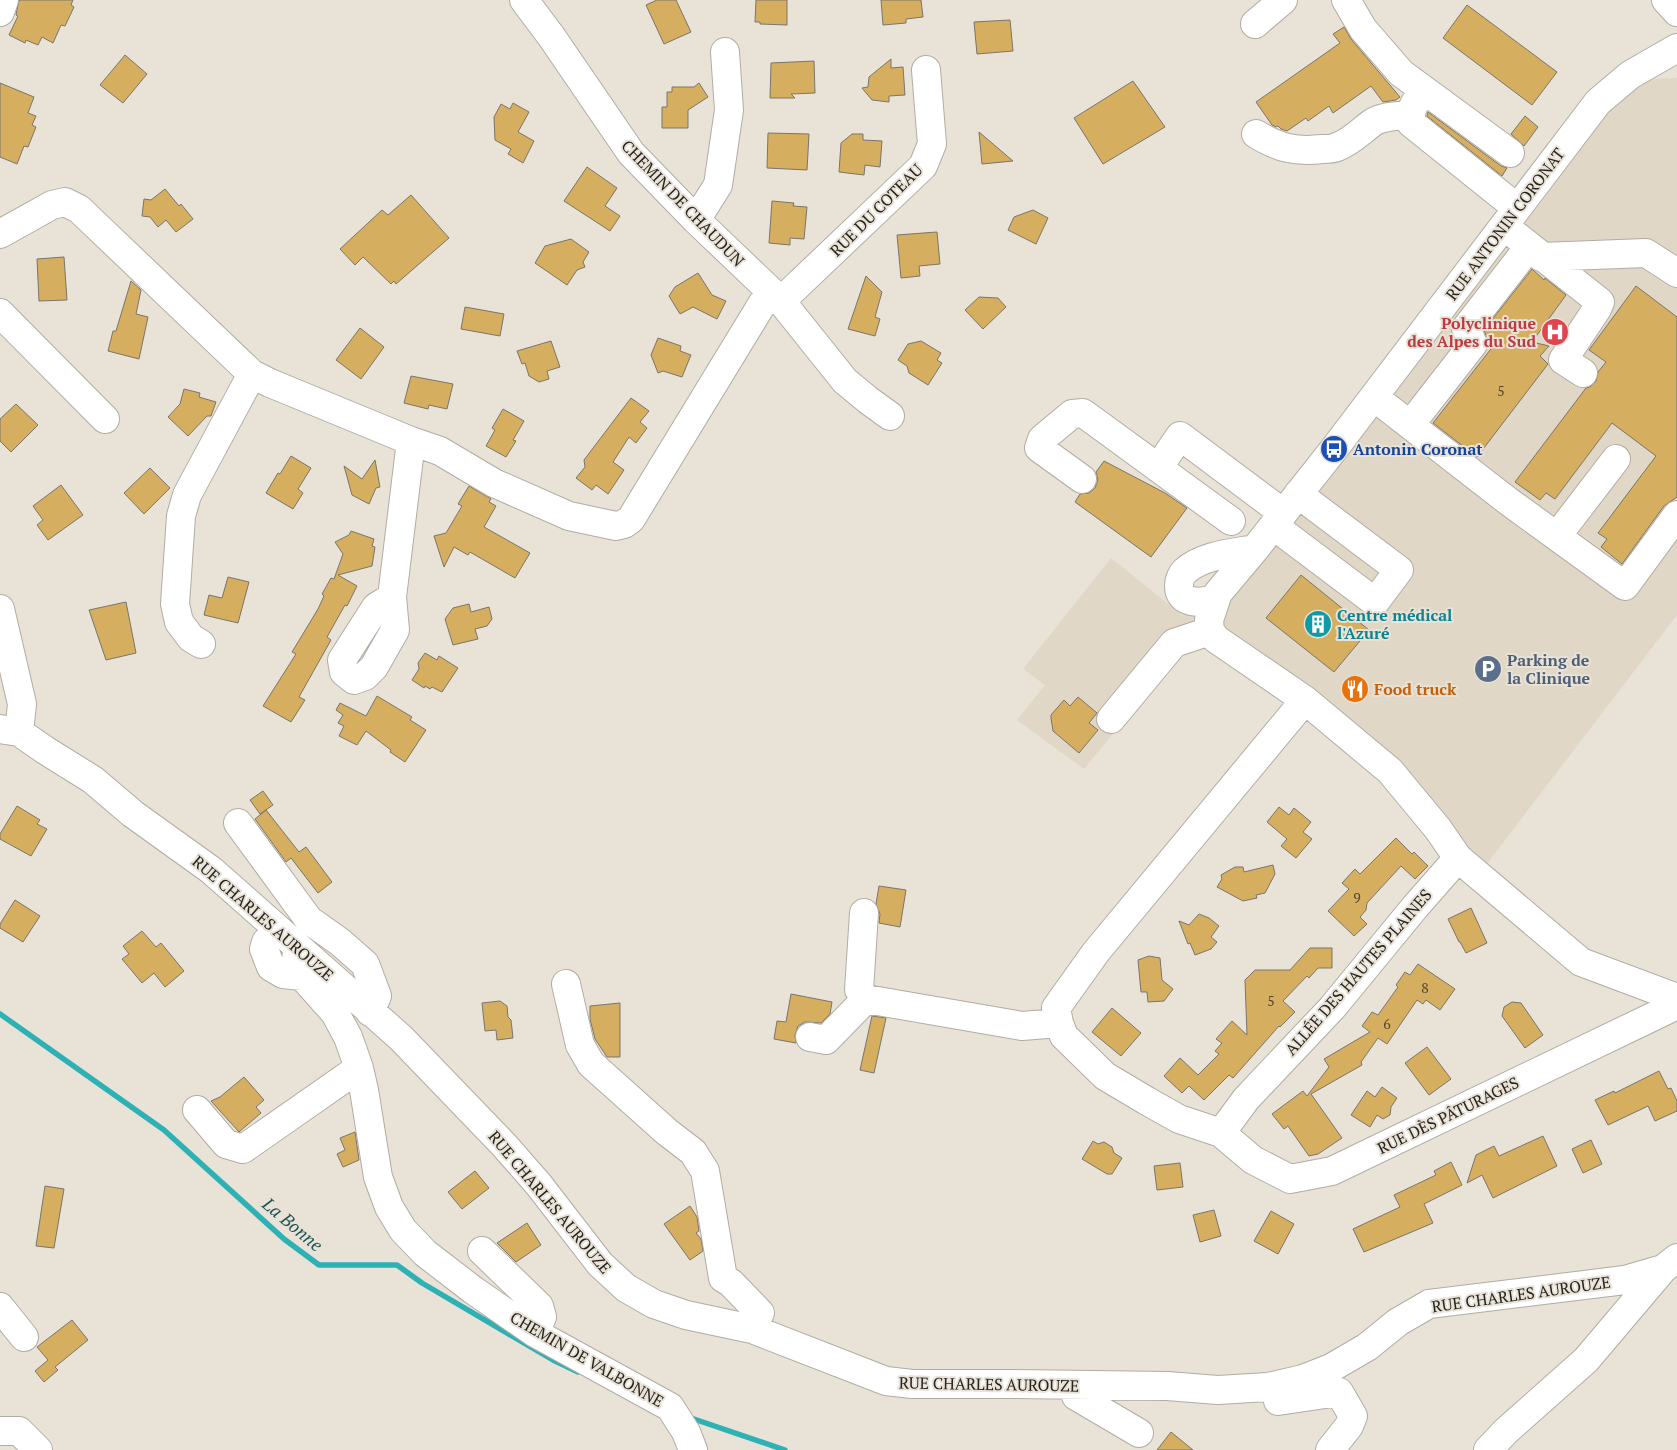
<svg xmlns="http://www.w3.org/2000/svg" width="1677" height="1450" font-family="'PT Serif',serif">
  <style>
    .built { fill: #e1d7c6 }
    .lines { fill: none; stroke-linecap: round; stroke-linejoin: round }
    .stream { stroke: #2db1b4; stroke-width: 5.5 }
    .building { fill: #d6ae5f; stroke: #7a756b }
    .minor-casing { stroke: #b2aca2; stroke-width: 30 }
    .minor { stroke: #fff; stroke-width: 28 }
    .labels { text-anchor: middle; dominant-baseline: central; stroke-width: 4; stroke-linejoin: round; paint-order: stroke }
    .number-label { font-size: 14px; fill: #52462f }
    .street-label { font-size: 16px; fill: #26231f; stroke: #e8e2d7 }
    .health-label { font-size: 16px; font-weight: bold; fill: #be3a42; stroke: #e8e2d7; text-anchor: end }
    .transit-label { font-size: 16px; font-weight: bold; fill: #164399; stroke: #e8e2d7; text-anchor: start }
    .culture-label { font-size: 16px; font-weight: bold; fill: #0d838f; stroke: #e8e2d7; text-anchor: start }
    .service-label { font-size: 16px; font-weight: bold; fill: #4e5e75; stroke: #e8e2d7; text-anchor: start }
    .food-label { font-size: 16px; font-weight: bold; fill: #c56008; stroke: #e8e2d7; text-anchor: start }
    .water-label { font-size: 18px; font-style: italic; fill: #1d5253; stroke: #e8e2d7 }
  </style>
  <rect width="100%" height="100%" fill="#e8e2d7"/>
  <path class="built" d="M1677,78V615L1486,865L1230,641L1186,645L1084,769L1017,720L1045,685L1023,669L1111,558L1182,615L1221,611L1605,106L1640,79Z"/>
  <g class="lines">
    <path class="stream" d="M0,1014L164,1130L284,1239L319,1265H397L422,1283L553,1360L578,1372
      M688,1417L785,1450"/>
  </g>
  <path class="building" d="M19,0H73L71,5L74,7L65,26L61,25L53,43L42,37L38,45L26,40L25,43L9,35L18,16L16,15Z
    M657,0H676L691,32L664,44L646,5Z
    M756,0H787V25L760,24V22H755Z
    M881,0H921L923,17L906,19V23L883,25Z
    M1467,5L1557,72L1532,105L1443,38Z
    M1010,20L1013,51L977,54L974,22Z
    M1344,27L1351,39L1400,97L1396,100L1383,102L1371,86L1333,113L1329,106L1308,121L1306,118L1287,131L1281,129L1278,126L1276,127L1272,125L1256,102L1340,43L1333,34Z
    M125,55L147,74L123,103L100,85Z
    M891,59V68L903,67L905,95L889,96V102L872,100L862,88L868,87L869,77Z
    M814,61L815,93L791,94L795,98H770L771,63Z
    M1133,81L1165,127L1103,164L1074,118Z
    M0,83L34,97L28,113L36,116L32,125L36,127L28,147L24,146L17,164L0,157Z
    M699,83L708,97L688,110V128H662V107H667V92H672V87H694Z
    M513,103L529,112L518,132L534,141L523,163L508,154L511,149L495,140L494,117L501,104L510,109Z
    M1428,112L1501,166L1507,168L1502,176L1427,116Z
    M1525,116L1538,127L1524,146L1511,134Z
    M979,132L1013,161L982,164Z
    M768,133L809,134L807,170L767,168Z
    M852,134H863V140L882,141L880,167L865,165L864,175L839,172L841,143Z
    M587,167L617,188L605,206L620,216L610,231L564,201Z
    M165,189L179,206L181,204L193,219L176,232L166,220L158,227L150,217L142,216L144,199L151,200Z
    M411,195L449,238L396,284L394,281L391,284L363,257L355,265L340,249L382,210L388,215Z
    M772,201L794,203L793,206L807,207L804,239L790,238V245L769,243Z
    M1033,210L1048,218L1036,244L1008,230L1014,217Z
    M937,232L940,264L919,266L920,276L901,278L897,235Z
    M571,239L589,252L583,262L585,267L577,270L567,285L535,263L545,246Z
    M64,257L67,300L39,301L37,259Z
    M1532,269L1544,280L1545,278L1566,295L1532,342L1549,346L1540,356L1548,364L1477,457L1433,423L1494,345L1488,341L1484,330Z
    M698,273L712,295L726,301L717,319L693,307L680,314L669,296L675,287Z
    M866,276L882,292L875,317L880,319L875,336L848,329Z
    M131,281L141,290L136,314L148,317L139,359L108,351L113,331H116Z
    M1636,286L1677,317V497L1664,506L1622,564L1601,547L1607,539L1598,533L1656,456L1612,423L1555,499L1546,493L1540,500L1515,482L1586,388L1590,387L1596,381L1598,372L1606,362L1589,350Z
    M979,297L998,298L1006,307L983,329L965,310Z
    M465,307L504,314L500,336L461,329Z
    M360,328L384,347L361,379L336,360Z
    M658,338L681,346L680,351L691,355L682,377L663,371L658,373L651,355Z
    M551,341L560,367L547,371L549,379L539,382L529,376L525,363L522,364L517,351Z
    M921,341L941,353L937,360L942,363L928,385L909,373L907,366L898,360L908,344Z
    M411,376L453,384L447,409L429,405L428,409L404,403Z
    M184,389L200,393L199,397L216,402L211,416H207L188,436L168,417L180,404Z
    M631,398L649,411L640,422L647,428L636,443L629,437L613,462L624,470L608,494L596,485L592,490L576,478L585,467L584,460Z
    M16,404L38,425L11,452L0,441V419Z
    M503,409L524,421L513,440L516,441L506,457L486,446L495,430L492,428Z
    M291,456L311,468L298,489L303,493L293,509L266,493L278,473L280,474Z
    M375,460L380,487L376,488L369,504L352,495L344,466L362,479Z
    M1104,461L1165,493L1187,508L1151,557L1075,502L1080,494L1089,493L1095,488L1098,480L1096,472Z
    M150,468L170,488L144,514L124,493Z
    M61,485L83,515L48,540L37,525L43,520L33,506Z
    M469,486L491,499L489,502L496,506L484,527L530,553L515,578L470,552L468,555L454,547L444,567L434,536L446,533L462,506L458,504Z
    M351,531L374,539L372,546L375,547L372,566L338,575L357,586L347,606L345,605L327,637L331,640L299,697L305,700L291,722L263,706L296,654L292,652L318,609L324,596L322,594L331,578L334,579L343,554L335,542L349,535Z
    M1301,575L1369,630L1334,672L1266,618Z
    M228,577L249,582L238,623L204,615L209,595L222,598Z
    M126,602L136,653L106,660L89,610Z
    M469,604L471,612L489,607L492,619L487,626L475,629L478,639L453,645L445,619L453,608Z
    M425,653L437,660L439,656L458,668L442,692L432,687L430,689L425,686L424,688L412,680L419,669L418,663Z
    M377,696L412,717L410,720L426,730L405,762L390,752L391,750L366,731L357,745L339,736L344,726L338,723L343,715L336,710L340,703L366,716Z
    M1078,697L1097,713L1089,723L1098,730L1079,753L1053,731L1051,718V715L1064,700L1070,706Z
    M263,791L273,805L260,814L250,800Z
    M17,806L40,820L37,824L47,829L31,856L0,839V834Z
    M1279,807L1289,815L1294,808L1311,822L1303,832L1312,839L1296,858L1281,846L1287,839L1267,822Z
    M266,810L299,852L306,847L332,882L318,893L291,858L286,862L255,819Z
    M1396,838L1412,854L1414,852L1428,866L1415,879L1401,866L1367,903L1366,910L1360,917L1367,924L1354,936L1328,911L1349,889L1342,883L1355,869L1360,874Z
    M1273,865L1275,874L1265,893L1256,895L1257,898L1243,901L1217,887L1222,879L1221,875L1235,867H1243L1244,872Z
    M879,886L906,890L900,927L879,923L880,914L876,904Z
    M15,900L40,916L23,942L0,928V924Z
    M1471,908L1487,943L1466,953L1460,942H1459L1448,919Z
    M1199,914L1209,918L1219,926L1211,937L1217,942L1211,949L1195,955L1190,943L1188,944L1179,921L1189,925Z
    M142,931L156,947L161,943L184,971L165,987L154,973L142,983L122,959L129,954L123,946Z
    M1310,948H1332V968H1318L1309,978L1307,976L1283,1001L1295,1012L1280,1027L1279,1026L1233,1078L1229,1075L1204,1100L1189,1086L1182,1093L1164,1076L1180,1058L1198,1075L1219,1054L1215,1051L1222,1043L1216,1039L1232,1021L1247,1035L1245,980L1255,970H1290Z
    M1149,956L1160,958L1162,980L1173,989L1164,1001L1148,1002L1147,992H1141L1138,960Z
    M1418,964L1455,989L1440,1010L1426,1000L1423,1004L1417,1000L1387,1044L1378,1038L1361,1062L1362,1065L1311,1094L1342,1138L1318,1154L1309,1156L1288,1126L1284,1129L1272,1114L1303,1091L1307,1096L1329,1067L1324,1059L1370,1032L1362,1026L1372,1012L1378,1015L1398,987L1396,985L1405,972L1410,975Z
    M791,994L832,1002L830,1014L821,1023L805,1022L798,1026L795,1035L796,1043L774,1039L777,1021L786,1022Z
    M500,1001L507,1006L508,1017L511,1020L513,1038L497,1040L496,1030L485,1031L482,1003Z
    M1512,1002L1521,1003L1543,1035L1525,1048L1502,1016L1504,1007Z
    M620,1003V1057H607L595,1039L590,1019V1006Z
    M1112,1008L1141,1033L1121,1056L1092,1032Z
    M872,1016L886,1018L874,1073L860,1070Z
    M1427,1047L1451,1079L1429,1095L1405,1063Z
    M1659,1071L1668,1089L1671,1088L1677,1101V1111L1655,1121L1648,1106L1608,1125L1595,1100L1614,1091L1615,1093Z
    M244,1077L264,1100L256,1107L261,1113L239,1132L211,1101L220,1097Z
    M1382,1087L1397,1098L1391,1107L1390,1115L1383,1119L1377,1115L1370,1127L1351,1115L1367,1091L1375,1097Z
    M355,1132L359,1160L343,1167L337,1154L345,1150L340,1138Z
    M1543,1136L1557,1166L1493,1198L1482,1175L1467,1183L1476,1155L1494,1146L1499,1156Z
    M1591,1140L1602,1164L1583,1173L1572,1149Z
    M1093,1141L1098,1144L1104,1142L1112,1147L1114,1153L1122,1158L1112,1174H1107L1082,1159Z
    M1451,1162L1462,1185L1424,1204L1433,1223L1364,1252L1353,1229L1400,1207L1394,1195L1436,1175L1434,1171Z
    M1180,1163L1183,1187L1157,1190L1154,1166Z
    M475,1171L489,1188L462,1209L448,1192Z
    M45,1186L64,1189L54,1248L36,1246Z
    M690,1206L697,1217L699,1231L696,1233L701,1239L703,1251L690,1260L664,1224Z
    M1214,1210L1221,1236L1200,1242L1193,1215Z
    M1271,1211L1294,1224L1278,1254L1254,1241Z
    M527,1223L541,1245L516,1262L497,1243Z
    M72,1320L88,1340L55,1367L58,1370L44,1382L35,1371L48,1360L37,1347Z
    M1171,1432L1193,1450H1157Z"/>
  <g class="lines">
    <g class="minor-casing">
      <path id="minor" d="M524,0L551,36L631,153L696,220L781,301L845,381L868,400L890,416
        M1346,0L1363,29L1401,73L1510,153
        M1666,0L1677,12
        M0,12L4,0
        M1255,24L1283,0
        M1677,48L1630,75L1598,102L1334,449L1255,549L1218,593L1209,620L1210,631L1216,639L1305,700L1390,771L1438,829L1458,858L1581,962L1677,998
        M1424,90C1416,101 1409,109 1411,123L1517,208
        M1256,134C1279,148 1295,152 1322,149C1327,149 1333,149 1337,147C1351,142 1361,131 1372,123C1382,116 1398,116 1410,115
        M696,220L718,185L729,110L725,52
        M0,234L52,205L65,202L79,209L252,374L270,383L411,441L440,451L494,483L569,516L616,526L624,524L631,519L770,291
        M1514,234L1600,302L1597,309L1563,360L1583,373
        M1541,257L1646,253L1677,273
        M781,301L923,166L932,144L926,70
        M0,313L105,419
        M1374,397L1508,501L1625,586L1677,515
        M1410,425L1473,344L1466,328L1529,247
        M1158,468L1180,436L1283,513
        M1082,479L1039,448L1042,439L1072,414L1083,413L1231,521
        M1274,526L1375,602L1399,570L1298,494
        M1557,536L1616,459
        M392,597L395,630L374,667L365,676L354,680L344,672L342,660L376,607L392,597L411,441
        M1214,599C1201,603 1178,605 1179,585C1179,580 1182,574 1185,571C1203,555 1233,553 1255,549
        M0,609L22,704L19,732
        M201,644L191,638L179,622L175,604L181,516L187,495L252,374
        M1305,700L1096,952L1056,1008L1059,1023L1064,1036L1105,1076L1147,1101L1179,1119L1221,1133L1253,1160L1290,1179L1332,1171L1677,1005
        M1111,719L1174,643L1210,631
        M0,729L19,732L45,750L93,780L133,814L211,870L401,1038L504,1145L539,1185L600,1264L626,1288L654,1304L686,1315L752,1329L886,1381L912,1384H1014L1167,1386L1218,1390L1268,1387L1303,1379L1331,1368L1367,1347L1398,1322L1429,1304L1625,1280L1663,1269L1677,1258
        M238,823L309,920L340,942L365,964L377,996L370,1012
        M864,913L859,990L866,999L1022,1026L1059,1023
        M278,930L266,942L264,949L271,967L283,974L302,976
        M297,949L296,964L302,976L335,1013L348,1037L359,1068L364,1090L378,1177L389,1207L403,1230L425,1253L473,1290L535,1333L670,1407L686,1432L693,1450
        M566,984L580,1045L591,1064L667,1132L693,1152L705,1171L723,1278L731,1283L760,1313L752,1329
        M810,1037L826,1040L866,999
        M197,1110L226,1144L243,1149L359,1068
        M1221,1133L1246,1099L1332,1008L1415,907L1458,858
        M482,1251L539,1306L542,1317L535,1333
        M0,1307L24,1337
        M1073,1386L1076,1396L1139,1433
        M1278,1401L1339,1392L1353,1416L1349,1426L1330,1450
        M1,1431H19L38,1450
        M1488,1450L1506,1431L1586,1360L1663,1269"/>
    </g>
    <use href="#minor" class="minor"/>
  </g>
  <defs>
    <g id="hospital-disc" transform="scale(1.4375)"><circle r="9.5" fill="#e0444e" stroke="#e8e2d7"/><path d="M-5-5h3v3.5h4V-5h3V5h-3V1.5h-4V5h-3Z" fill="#fff"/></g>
    <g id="bus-disc" transform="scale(1.4375)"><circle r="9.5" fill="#1a4fb4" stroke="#e8e2d7"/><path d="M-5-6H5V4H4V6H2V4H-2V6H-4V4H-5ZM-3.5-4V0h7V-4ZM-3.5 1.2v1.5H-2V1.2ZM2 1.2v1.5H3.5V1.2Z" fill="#fff"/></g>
    <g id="building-disc" transform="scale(1.4375)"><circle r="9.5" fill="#0f9aa8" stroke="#e8e2d7"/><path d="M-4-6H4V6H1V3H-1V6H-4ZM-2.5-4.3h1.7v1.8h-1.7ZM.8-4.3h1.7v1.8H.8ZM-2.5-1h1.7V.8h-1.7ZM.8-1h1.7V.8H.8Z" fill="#fff"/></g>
    <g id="parking-disc" transform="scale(1.4375)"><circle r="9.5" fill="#5c6f8a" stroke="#e8e2d7"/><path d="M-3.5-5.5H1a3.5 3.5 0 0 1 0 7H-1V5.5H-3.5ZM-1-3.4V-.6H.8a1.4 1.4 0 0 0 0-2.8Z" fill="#fff"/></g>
    <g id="restaurant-disc" transform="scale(1.4375)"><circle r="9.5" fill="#e8710a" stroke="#e8e2d7"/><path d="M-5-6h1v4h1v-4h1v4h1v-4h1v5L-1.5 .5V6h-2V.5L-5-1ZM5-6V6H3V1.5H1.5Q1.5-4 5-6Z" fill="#fff"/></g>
  </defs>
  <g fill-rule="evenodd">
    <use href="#hospital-disc" x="1555" y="332"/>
    <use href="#bus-disc" x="1334" y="449"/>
    <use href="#building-disc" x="1318" y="624"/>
    <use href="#parking-disc" x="1488" y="669"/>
    <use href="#restaurant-disc" x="1355" y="689"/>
  </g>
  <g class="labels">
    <g class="number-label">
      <text x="1501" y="390">5</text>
      <text x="1357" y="897">9</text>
      <text x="1425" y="987">8</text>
      <text x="1271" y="1000">5</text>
      <text x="1387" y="1023">6</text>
    </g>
    <g class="street-label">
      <text transform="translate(683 203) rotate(46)">CHEMIN DE CHAUDUN</text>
      <text transform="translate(876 210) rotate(-45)">RUE DU COTEAU</text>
      <text transform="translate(1505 224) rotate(-53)">RUE ANTONIN CORONAT</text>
      <text transform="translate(263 918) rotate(41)">RUE CHARLES AUROUZE</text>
      <text transform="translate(1358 972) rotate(-49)">ALLÉE DES HAUTES PLAINES</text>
      <text transform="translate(1448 1115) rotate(-26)">RUE DÈS PÂTURAGES</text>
      <text transform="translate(550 1202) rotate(50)">RUE CHARLES AUROUZE</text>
      <text transform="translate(1521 1294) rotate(-8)">RUE CHARLES AUROUZE</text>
      <text transform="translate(587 1359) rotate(30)">CHEMIN DE VALBONNE</text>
      <text transform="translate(989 1384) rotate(1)">RUE CHARLES AUROUZE</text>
    </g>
    <g class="health-label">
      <text x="1536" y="323">Polyclinique<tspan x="1536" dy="18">des Alpes du Sud</tspan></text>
    </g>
    <g class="transit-label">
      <text x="1353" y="449">Antonin Coronat</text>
    </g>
    <g class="culture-label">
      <text x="1337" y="615">Centre médical<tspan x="1337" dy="18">l'Azuré</tspan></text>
    </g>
    <g class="service-label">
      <text x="1507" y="660">Parking de<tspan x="1507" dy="18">la Clinique</tspan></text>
    </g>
    <g class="food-label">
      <text x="1374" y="689">Food truck</text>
    </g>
    <g class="water-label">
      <text transform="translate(293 1224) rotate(40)">La Bonne</text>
    </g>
  </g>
</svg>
